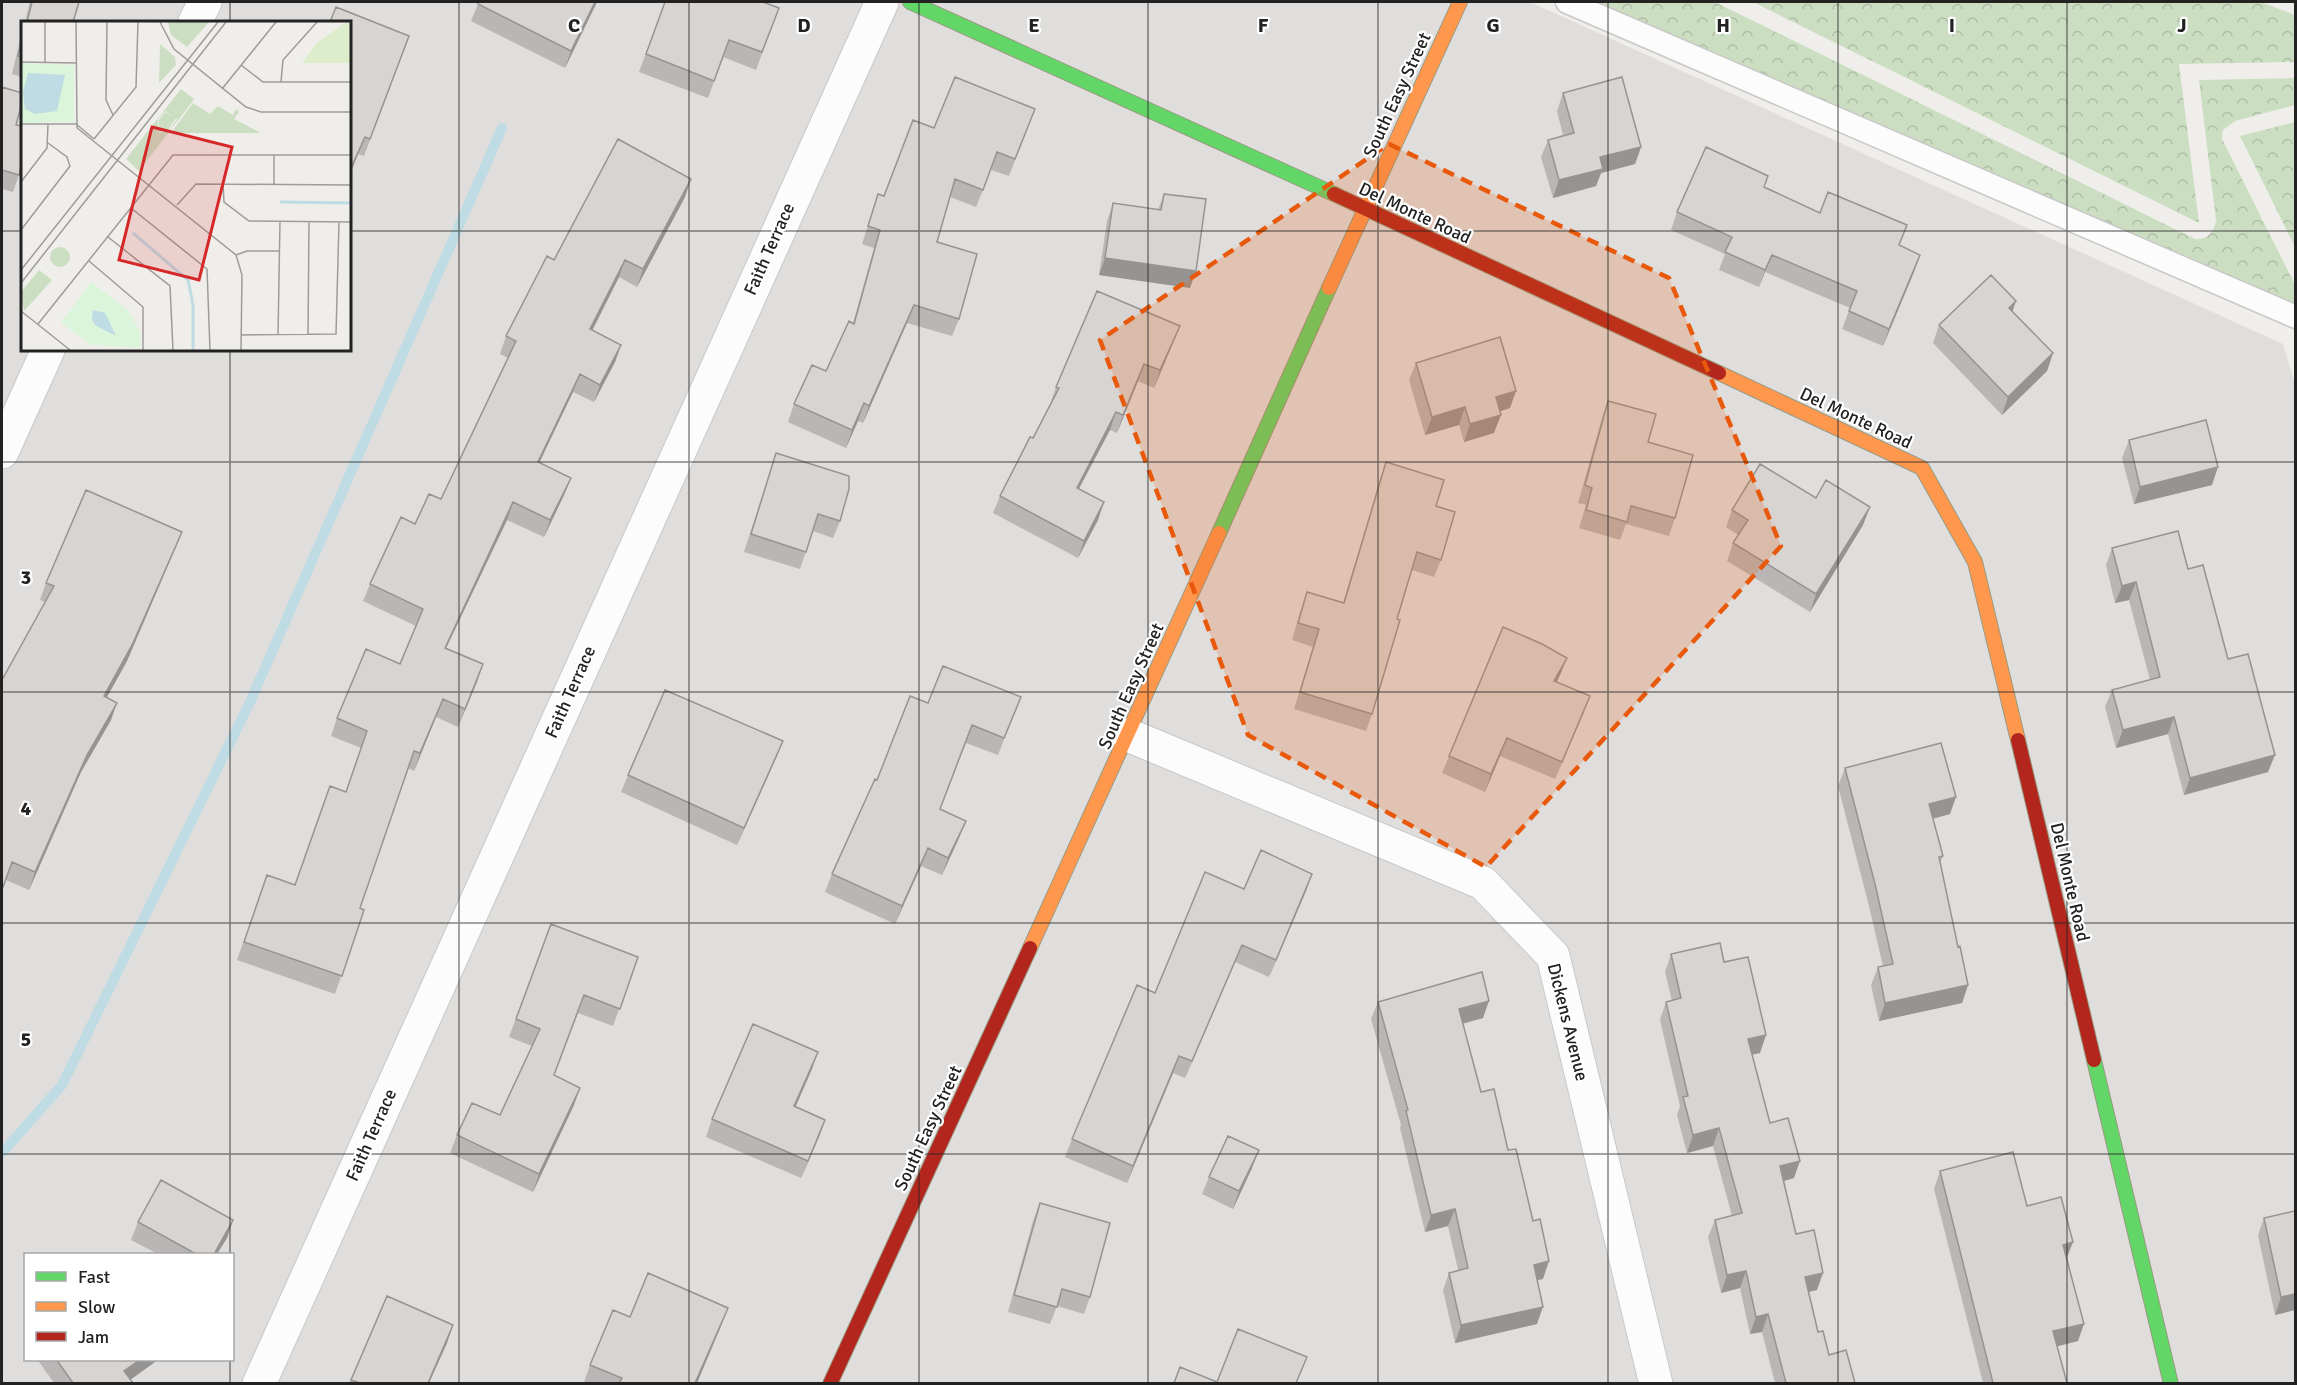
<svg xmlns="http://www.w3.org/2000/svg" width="2297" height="1385" font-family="Signika,sans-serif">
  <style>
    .residential { fill: #dfdedc; fill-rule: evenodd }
    .forest { fill: url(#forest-crowns) }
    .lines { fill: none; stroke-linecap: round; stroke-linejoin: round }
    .stream { stroke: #bfdbe3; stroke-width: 10 }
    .lane-casing { stroke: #c9c8c7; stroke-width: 25 }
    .street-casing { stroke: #c9c8c7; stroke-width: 35 }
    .fast-casing { stroke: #999a82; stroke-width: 16 }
    .slow-casing { stroke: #999a82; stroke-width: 16 }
    .jam-casing { stroke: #999a82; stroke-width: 16 }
    .lane { stroke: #fdfcfc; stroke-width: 22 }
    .street { stroke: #fdfcfc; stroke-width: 33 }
    .fast { stroke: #63d668; stroke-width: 14 }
    .slow { stroke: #ff974d; stroke-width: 14 }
    .jam { stroke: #b3261e; stroke-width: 14 }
    .wall { fill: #b9b6b5 }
    .shaded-wall { fill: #969493 }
    .building { fill: #d7d4d2; stroke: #969493; stroke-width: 1.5 }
    .marked { fill: #e8590c; fill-opacity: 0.2; stroke: #e8590c; stroke-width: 4.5; stroke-dasharray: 12 8; stroke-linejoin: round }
    .grid { fill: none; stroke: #222; stroke-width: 1.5; stroke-opacity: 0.55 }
    .labels { text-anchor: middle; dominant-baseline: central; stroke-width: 4.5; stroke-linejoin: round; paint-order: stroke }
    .street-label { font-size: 18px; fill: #222; stroke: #fff }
    .inset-river { fill: none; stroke: #bfdbe3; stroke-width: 3 }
    .inset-road { fill: none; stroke: #9e9c9b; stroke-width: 1.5 }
    .view { fill: #d62828; fill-opacity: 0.15; stroke: #d62828; stroke-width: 3 }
    .inset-edge { fill: none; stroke: #222; stroke-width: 3 }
    .grid-label { font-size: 20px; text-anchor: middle; font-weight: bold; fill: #222; stroke: #fff; stroke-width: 4.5; stroke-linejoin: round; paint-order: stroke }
  </style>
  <defs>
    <pattern id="forest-crowns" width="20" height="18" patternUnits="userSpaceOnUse" patternTransform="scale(1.5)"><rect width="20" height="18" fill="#cbdec1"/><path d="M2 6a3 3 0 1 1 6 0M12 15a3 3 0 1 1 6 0" fill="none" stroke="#aebea6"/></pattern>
  </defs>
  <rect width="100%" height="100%" fill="#f0eeeb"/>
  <path class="residential" d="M2,2H1530L2283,344L2296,388L2295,1383L2,1384ZM22,22H350V350H22ZM26,1254H232V1360H26Z"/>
  <path class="forest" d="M1585,2H1715L2195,239C2208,240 2214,232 2216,220L2199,80L2295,78V105L2235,121L2223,130L2222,139L2295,285V320Z
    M1753,2H2261L2295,15V62L2179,64L2199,223Z
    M2295,122H2296L2295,247L2240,136Z"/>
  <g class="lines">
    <path class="stream" d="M2,1153L62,1085L250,702L502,128"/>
    <g class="lane-casing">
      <path id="lane" d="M1567,2L2296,317"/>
    </g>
    <g class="street-casing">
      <path id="street" d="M195,22L205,2
        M2,452L48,350
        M1128,735L1483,883L1553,956L1656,1384
        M259,1384L882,2"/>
    </g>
    <g class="fast-casing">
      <path id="fast" d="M910,2L1334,194
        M1219,533L1329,288
        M2094,1060L2171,1384"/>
    </g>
    <g class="slow-casing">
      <path id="slow" d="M1329,288L1460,2
        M1719,373L1922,468L1975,562L2018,740
        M1030,948L1219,533"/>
    </g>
    <g class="jam-casing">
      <path id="jam" d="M1334,194L1719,373
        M2018,740L2094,1060
        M830,1384L1030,948"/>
    </g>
    <use href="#lane" class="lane"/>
    <use href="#street" class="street"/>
    <use href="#fast" class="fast"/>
    <use href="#slow" class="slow"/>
    <use href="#jam" class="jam"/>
  </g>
  <path class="wall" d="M30,2H79L73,22H25Z
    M479,2H597L565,68L471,21Z
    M665,2L779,8L756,70L723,57L708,98L639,72Z
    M350,22L409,36L364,156L358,154L350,174Z
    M22,32V77L12,74Z
    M2,87L16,125L19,175L13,192L2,189Z
    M1563,93L1641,147L1635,164L1601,173L1596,186L1553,198L1541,157L1548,140L1563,135L1557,111Z
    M1035,109L1009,176L991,170L976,207L950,197L937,242L959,319L952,336L907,323L863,423L858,421L846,448L788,422L794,404L826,371L853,323L874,248L862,244L878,194L884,196L934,128Z
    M1764,188L1820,213L1900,246L1914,272L1883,346L1842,329L1850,308L1765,272L1759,287L1719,270L1725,254L1671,230L1677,212Z
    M1164,194L1190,288L1099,275L1107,221L1113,203L1158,210Z
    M685,197L637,287L619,277L592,330L621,345L615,362L594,402L573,392L539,463L571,478L564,495L544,537L507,520L446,648L477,682L458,727L436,717L414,771L408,768L360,908L364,910L335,994L237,960L267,875L295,885L346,792L361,748L331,736L337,718L400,664L416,626L363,601L370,584L415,524L441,499L508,358L500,354L506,336L554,260Z
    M2012,312L2053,353L2047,371L2002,415L1933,343L1939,325Z
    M1173,343L1154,388L1138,381L1117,433L1110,430L1079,489L1098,520L1078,558L993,513L1000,496L1033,438L1050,404L1056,387Z
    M1416,363L1510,408L1500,411L1494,433L1464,442L1459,425L1425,435L1409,380Z
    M1608,401L1648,442L1675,518L1669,536L1626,524L1620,540L1579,528L1586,505L1578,503L1602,418Z
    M2129,440L2212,485L2134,504L2122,458Z
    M776,453L840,521L833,538L813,531L800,569L744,552Z
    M1386,462L1436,506L1441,560L1434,577L1412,570L1397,619L1372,714L1366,731L1294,709L1313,647L1292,640L1301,609L1307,592L1343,603L1380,480Z
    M1816,498L1863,525L1810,612L1727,561L1733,543L1738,535L1726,527L1732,510Z
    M182,532L175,549L127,661L107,697L111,720L81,772L29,890L6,880L45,602L40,600L46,583Z
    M2112,548L2188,569L2228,659L2268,772L2184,795L2168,734L2116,748L2105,707L2112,690L2150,680L2129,600L2115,603L2106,565Z
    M1567,658L1560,675L1557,682L1590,696L1583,714L1555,779L1500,756L1485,792L1442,773L1449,756Z
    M928,703L1014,714L998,755L966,743L940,809L959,838L942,875L921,866L895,924L825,892L832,874L877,780Z
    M783,741L776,758L737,845L621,792L628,775Z
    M1845,768L1950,814L1933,819L1943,856L1940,863L1958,947L1968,985L1962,1003L1879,1021L1871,985L1878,967L1883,966L1868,902L1838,786Z
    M1244,889L1306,891L1269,977L1235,962L1185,1078L1173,1073L1127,1183L1065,1157L1072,1139L1155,993Z
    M551,924L638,957L613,1026L578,1013L554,1076L574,1105L533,1192L450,1153L457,1135L500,1115L532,1046L509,1037Z
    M1671,954L1724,962L1760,1053L1752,1054L1770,1123L1794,1178L1784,1181L1796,1234L1817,1290L1809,1292L1818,1332L1829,1355L1855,1383H1775L1762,1332L1750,1334L1740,1288L1721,1293L1708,1237L1715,1220L1732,1216L1713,1146L1687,1153L1677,1115L1680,1106L1660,1020L1666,1002L1672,1001L1665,972Z
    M1378,1002L1483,1018L1463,1024L1481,1092L1508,1150L1543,1279L1537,1280V1324L1455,1343L1443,1290L1449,1273L1458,1270L1448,1226L1425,1232L1400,1128L1401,1125L1371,1019Z
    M812,1069L795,1107L825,1120L819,1137L801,1178L706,1137L712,1119Z
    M1252,1168L1233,1209L1202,1194L1209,1177Z
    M1940,1171L2027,1206L2067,1259L2078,1341L2057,1346L2067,1383H1983L1934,1189Z
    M1040,1203L1090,1297L1084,1314L1057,1306L1050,1324L1008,1312L1033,1221Z
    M2264,1218L2295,1310L2275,1315L2258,1235Z
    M233,1220L227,1238L217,1254H158L131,1240L138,1222Z
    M387,1296L453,1325L447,1343L429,1383H349Z
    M728,1308L721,1326L697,1383H587L584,1382L590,1365L630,1317Z
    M37,1359H159L130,1380L133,1383H54Z"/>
  <path class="shaded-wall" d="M595,2H597L565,68L571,51Z
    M365,137L358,154L350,174V170Z
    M1641,147L1635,164L1601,173L1596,186L1553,198L1559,180L1600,157Z
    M691,179L685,197L637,287L643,269Z
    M1772,255L1765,272L1759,287L1765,270Z
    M1920,255L1914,272L1883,346L1889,329Z
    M1105,258L1196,271L1190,288L1099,275Z
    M625,260L619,277L584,347L590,329Z
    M2016,301L2010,319L2009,308Z
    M914,305L907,323L863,423L869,406Z
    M1180,326L1173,343L1154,388L1160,370Z
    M621,345L615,362L594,402L600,385Z
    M2053,353L2047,371L2002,415L2008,397Z
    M1144,364L1138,381L1117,433L1123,415Z
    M580,374L573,392L531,480L538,462Z
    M1516,391L1510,408L1489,415L1496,397Z
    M864,403L858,421L846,448L852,430Z
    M1465,407L1459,425L1425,435L1432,417Z
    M1116,412L1110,430L1070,505L1077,488Z
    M1501,415L1494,433L1464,442L1470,424Z
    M2218,467L2212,485L2134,504L2140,487Z
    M571,478L564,495L544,537L550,520Z
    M513,502L507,520L438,665L445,648Z
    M1104,502L1098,520L1078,558L1084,541Z
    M1870,507L1863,525L1810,612L1816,594Z
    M182,532L175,549L127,661L98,713L104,696Z
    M2136,582L2129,600L2115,603L2122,586Z
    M1567,658L1560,675L1548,699L1554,681Z
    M483,664L477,682L458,727L465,709Z
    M1590,696L1583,714L1555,779L1562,762Z
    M443,699L436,717L414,771L420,753Z
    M117,703L111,720L81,772L29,890L35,872L87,755Z
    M2174,717L2168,734L2116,748L2123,730Z
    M1507,738L1500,756L1485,792L1491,774Z
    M783,741L776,758L737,845L744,828Z
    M2275,755L2268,772L2184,795L2190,778Z
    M1956,797L1950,814L1923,821L1929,804Z
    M966,821L959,838L942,875L948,858Z
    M928,848L921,866L895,924L902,906Z
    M1312,874L1306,891L1269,977L1276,960Z
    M1242,945L1235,962L1185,1078L1192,1061Z
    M1968,985L1962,1003L1879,1021L1885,1003Z
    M1489,1001L1483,1018L1452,1026L1459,1009Z
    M1766,1035L1760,1053L1742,1057L1748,1039Z
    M818,1052L812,1069L788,1124L794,1106Z
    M1179,1056L1173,1073L1127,1183L1133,1166Z
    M580,1088L574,1105L533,1192L539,1174Z
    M825,1120L819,1137L801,1178L808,1161Z
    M1719,1128L1713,1146L1687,1153L1693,1135Z
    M1259,1150L1252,1168L1233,1209L1239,1191Z
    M1800,1161L1794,1178L1774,1184L1780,1166Z
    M1455,1209L1448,1226L1425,1232L1431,1215Z
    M233,1220L227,1238L217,1254H214Z
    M2073,1242L2066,1260L2063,1245Z
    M1549,1261L1543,1279L1527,1282L1534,1265Z
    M1746,1271L1740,1288L1721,1293L1727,1275Z
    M1823,1273L1817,1290L1799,1294L1805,1277Z
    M2295,1294V1310L2275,1315L2281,1297Z
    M1543,1307L1537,1324L1455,1343L1461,1325Z
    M728,1308L721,1326L697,1383H695Z
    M1768,1314L1762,1332L1750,1334L1756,1317Z
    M2084,1324L2078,1341L2047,1349L2053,1331Z
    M453,1325L447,1343L429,1383H428Z
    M141,1359H159L126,1383L124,1371Z"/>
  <path class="building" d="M32,2H79L73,22H27Z
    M479,2H595L571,51L478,4Z
    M665,2H763L779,8L762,52L729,40L714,81L646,54Z
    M336,7L409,36L370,139L365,137L350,170V22H330Z
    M22,40V57L18,56Z
    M955,77L1035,109L1015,159L997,152L983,190L955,179L937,242L977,254L959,319L914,305L869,406L864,403L852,430L794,404L812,365L826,371L849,321L854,324L880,230L868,226L878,194L884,196L913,120L934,128Z
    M1622,77L1641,147L1600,157L1603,169L1559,180L1548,140L1574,133L1563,93Z
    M2,87L22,93V103L16,125L22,126V162L19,175L2,170Z
    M618,139L691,179L643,269L625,260L590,329L621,345L600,385L580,374L538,462L571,478L550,520L513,502L445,648L483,664L465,709L443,699L420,753L414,751L360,908L364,910L342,976L244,942L267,875L295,885L330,786L346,792L367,731L337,718L366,649L400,664L423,609L370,584L401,517L415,524L429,494L441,499L516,341L506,336L547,256L554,260Z
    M1706,147L1768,176L1764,187L1820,213L1828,192L1907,225L1899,245L1920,255L1889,329L1849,311L1857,291L1772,255L1765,270L1725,252L1732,237L1677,212Z
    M1164,194L1206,199L1196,271L1105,258L1113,203L1161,210Z
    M1991,275L2016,301L2009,308L2053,353L2008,397L1939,325Z
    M1097,291L1180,326L1160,370L1144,364L1123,415L1116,412L1077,488L1104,502L1084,541L1000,496L1030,437L1033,438L1059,388L1056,387Z
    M1500,337L1516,391L1496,397L1501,415L1470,424L1465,407L1432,417L1416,363Z
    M1608,401L1656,414L1648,442L1693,455L1675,518L1631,506L1627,522L1586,510L1592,488L1585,485Z
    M2206,420L2218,467L2140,487L2129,440Z
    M776,453L849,476V489L840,521L818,514L806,552L751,534Z
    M1386,462L1444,480L1436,506L1455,512L1441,560L1417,552L1397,619L1400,620L1372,714L1300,692L1319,629L1298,623L1307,592L1344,603Z
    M1760,464L1816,498L1826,480L1870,507L1816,594L1733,543L1748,520L1732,510Z
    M86,490L182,532L133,643L104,696L117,703L87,755L35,872L12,862L2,890V680L54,586L46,583Z
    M2178,531L2188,569L2203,565L2228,659L2248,654L2275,755L2190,778L2174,717L2123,730L2112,690L2160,677L2136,582L2122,586L2112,548Z
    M1503,627L1542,644L1567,658L1554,681L1590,696L1562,762L1507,738L1491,774L1449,756Z
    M943,666L1021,697L1004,738L972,725L940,809L966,821L948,858L928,848L902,906L832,874L875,779L877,780L910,696L928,703Z
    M665,690L783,741L744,828L628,775Z
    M1941,743L1956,797L1929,804L1943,856L1939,857L1958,947L1960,946L1968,985L1885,1003L1878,967L1893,964L1875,884L1845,768Z
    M1261,850L1312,874L1276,960L1242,945L1192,1061L1179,1056L1133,1166L1072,1139L1137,985L1155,993L1205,872L1244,889Z
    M551,924L638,957L620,1009L584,995L554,1075L580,1088L539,1174L457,1135L472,1103L500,1115L540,1029L516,1019Z
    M1720,943L1724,962L1748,957L1766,1035L1748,1039L1770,1123L1788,1118L1800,1161L1780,1166L1796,1234L1814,1230L1823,1273L1805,1277L1818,1332L1823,1331L1829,1355L1846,1350L1855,1383H1786L1768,1314L1756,1317L1746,1271L1727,1275L1715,1220L1742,1213L1719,1128L1693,1135L1683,1097L1688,1096L1666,1002L1681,998L1671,954Z
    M1482,972L1489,1001L1459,1009L1481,1092L1494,1089L1508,1150L1516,1149L1533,1221L1540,1219L1549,1261L1534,1265L1543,1307L1461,1325L1449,1273L1468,1268L1455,1209L1431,1215L1406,1111L1408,1110L1378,1002Z
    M753,1024L818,1052L794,1106L825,1120L808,1161L712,1119Z
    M1228,1136L1259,1150L1239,1191L1209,1177Z
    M2013,1152L2027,1206L2061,1197L2073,1242L2063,1245L2084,1324L2053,1331L2067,1383H1993L1940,1171Z
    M161,1180L233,1220L214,1254H196L138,1222Z
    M1040,1203L1110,1223L1090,1297L1062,1289L1057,1307L1014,1295Z
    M2295,1211V1294L2281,1297L2264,1218Z
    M648,1273L728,1308L695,1383H619L622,1378L590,1365L613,1310L630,1317Z
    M387,1296L453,1325L428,1383H360L351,1380Z
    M1238,1329L1307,1357L1296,1383H1174L1180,1367L1217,1382Z
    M56,1359H141L124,1371L133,1383H73Z"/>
  <path class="marked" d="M1389,144L1669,278L1781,546L1486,867L1248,735L1100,340Z"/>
  <path class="grid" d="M230,2V22M459,2V1384M689,2V1384M919,2V1384M1148,2V1384M1378,2V1384M1608,2V1384M1838,2V1384M2067,2V1384M2,231H22M350,231H2296M230,350V1254M2,462H2296M2,692H2296M2,923H2296M2,1154H2296M230,1360V1384"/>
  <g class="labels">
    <g class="street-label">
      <text transform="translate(1397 95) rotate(-65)">South Easy Street</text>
      <text transform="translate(1415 213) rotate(25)">Del Monte Road</text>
      <text transform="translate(769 249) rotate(-66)">Faith Terrace</text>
      <text transform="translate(1856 418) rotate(25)">Del Monte Road</text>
      <text transform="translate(1131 686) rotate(-66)">South Easy Street</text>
      <text transform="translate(570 692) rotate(-66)">Faith Terrace</text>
      <text transform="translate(2070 882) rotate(77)">Del Monte Road</text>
      <text transform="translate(1568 1022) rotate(76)">Dickens Avenue</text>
      <text transform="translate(928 1128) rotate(-65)">South Easy Street</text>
      <text transform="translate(371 1135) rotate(-66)">Faith Terrace</text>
    </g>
  </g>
  <g transform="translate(21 21)">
    <rect width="330" height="330" fill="#f0eeeb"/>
    <path d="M324,2H330V42H281L296,22Z" fill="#ddeccb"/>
    <path d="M147,1H188L166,26L150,14ZM139,23L154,36L155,44L138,62ZM160,68L173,78L171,81L118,150L105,138ZM144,90L156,98L148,110L138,112L137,98ZM172,82L189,93L197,85L212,94L215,88L218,91L213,98L240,112H150ZM144,91L155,97L147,109L138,111V99ZM29 236a10 10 0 1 1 20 0a10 10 0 1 1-20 0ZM18,249L31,259L3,290L0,271Z" fill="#cbdec1" fill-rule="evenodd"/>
    <path d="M0,42L53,44V101L0,102ZM70,261L107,289L119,311L120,327L71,324L40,302Z" fill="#daf5da"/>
    <path d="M7,52L44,54L36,90L14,93L4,88L2,71ZM72,289L84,292L95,315L74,304L71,299Z" fill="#bfdbe3"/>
    <path class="inset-river" d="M259,181L330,182M112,212L167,259L172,284V329"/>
    <path class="inset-road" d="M55,1L56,107L215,234L221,254L220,329M86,1L85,79L92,94M139,1L153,28L225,86L240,91H330M0,41L55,42M24,42V1M220,44L242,61H330M260,61L262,39L296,1M201,68L255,1M0,103H55L73,118M73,118L115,66L117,1M0,161L26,127L27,103M202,163L203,181L228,200L330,201M253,163V134M156,184L175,163L330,164M110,187L186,248L189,329M0,209L49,145L46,136L27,122M87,216L149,265L152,329M215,234L226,230H258M68,240L122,286V329M0,249L197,1M0,262L205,1M0,290L49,329M17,303L152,134H330M220,314L315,313L318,201M257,314L259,200M287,314L288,201"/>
    <path class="view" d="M131,106L211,126L178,259L98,239Z"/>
    <rect width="330" height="330" class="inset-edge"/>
  </g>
  <g class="grid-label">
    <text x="574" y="32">C</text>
    <text x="804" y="32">D</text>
    <text x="1034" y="32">E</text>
    <text x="1263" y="32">F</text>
    <text x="1493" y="32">G</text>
    <text x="1723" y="32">H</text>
    <text x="1952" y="32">I</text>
    <text x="2182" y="32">J</text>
    <text x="26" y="584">3</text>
    <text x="26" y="815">4</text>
    <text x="26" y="1046">5</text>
  </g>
  <rect width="2297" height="1385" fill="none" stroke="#222222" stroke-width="6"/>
  <rect x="24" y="1253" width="210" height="108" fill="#ffffff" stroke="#a7a7a7" stroke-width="1.5"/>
  <rect x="36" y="1272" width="30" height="9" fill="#63d668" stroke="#a7a7a7" stroke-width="1.5"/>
  <text x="78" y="1283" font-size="18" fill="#222222">Fast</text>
  <rect x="36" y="1302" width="30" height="9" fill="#ff974d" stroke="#a7a7a7" stroke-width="1.5"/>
  <text x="78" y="1313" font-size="18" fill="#222222">Slow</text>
  <rect x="36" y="1332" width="30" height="9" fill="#b3261e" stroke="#a7a7a7" stroke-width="1.5"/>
  <text x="78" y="1343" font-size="18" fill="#222222">Jam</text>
</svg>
